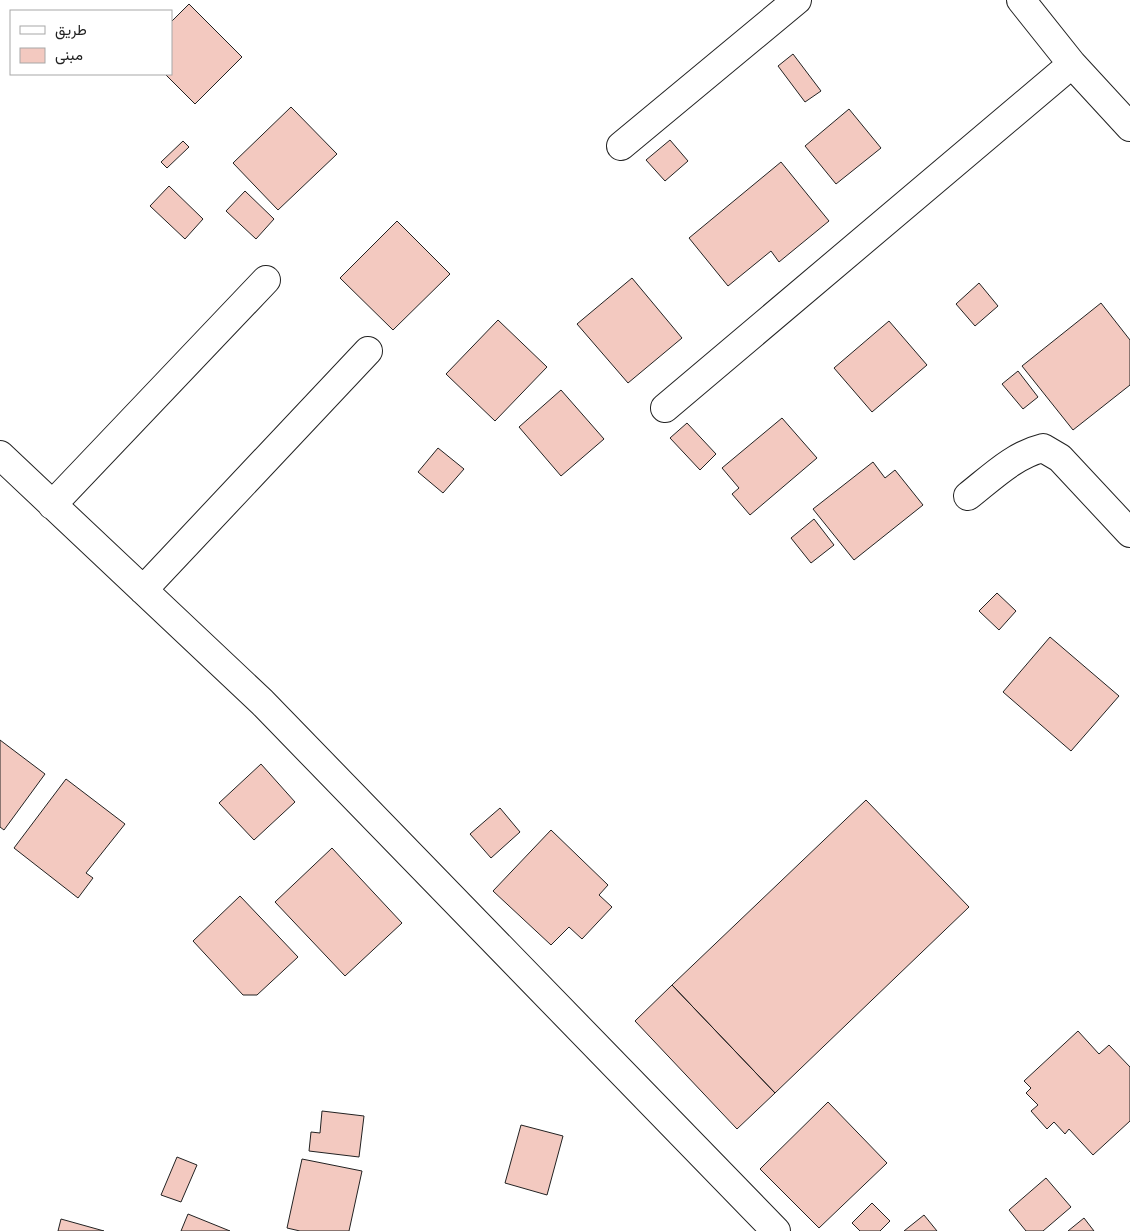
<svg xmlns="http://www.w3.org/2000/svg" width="1130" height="1231" font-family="Barlow,Vazirmatn,sans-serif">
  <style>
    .building { fill: #f3c9c0; stroke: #222 }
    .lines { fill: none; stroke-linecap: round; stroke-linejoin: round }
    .minor-casing { stroke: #222; stroke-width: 30 }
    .minor { stroke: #fff; stroke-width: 28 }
  </style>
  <rect width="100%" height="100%" fill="#fff"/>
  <path class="building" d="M189,4L242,57L195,104L165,74H171V22Z
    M793,54L821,91L805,102L778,66Z
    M291,107L337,154L278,210L233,163Z
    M849,109L881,148L836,184L805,146Z
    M670,140L688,161L665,181L646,160Z
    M183,141L189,147L167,168L161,162Z
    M781,162L829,221L779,262L771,251L728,286L689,238Z
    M169,186L203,219L185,239L150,206Z
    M245,191L274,219L256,239L226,211Z
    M397,221L450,274L393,330L340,278Z
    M632,278L682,338L628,383L577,324Z
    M979,283L998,306L975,326L956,304Z
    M1101,303L1130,340V385L1073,430L1022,366Z
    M498,320L547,367L495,421L446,374Z
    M889,321L927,365L872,412L834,368Z
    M1018,371L1038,397L1023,409L1002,384Z
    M561,390L604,439L561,476L519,427Z
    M782,418L817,458L750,515L732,494L739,488L722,468Z
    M687,423L716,454L700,470L670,438Z
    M438,448L464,469L443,493L418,472Z
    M873,462L885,478L895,470L923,505L854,560L813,509Z
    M814,519L834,545L811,563L791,538Z
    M997,593L1016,611L999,630L979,611Z
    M1050,637L1119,696L1071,751L1003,692Z
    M0,740L45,774L4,830L0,827Z
    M261,764L295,802L254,840L219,803Z
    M66,779L125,824L86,873L93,878L78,898L14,848Z
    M866,800L969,907L775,1093L672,985Z
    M500,808L520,832L491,858L470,834Z
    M551,830L608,885L599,895L612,907L582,939L569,927L551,945L493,891Z
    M332,848L402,923L345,976L275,902Z
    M240,896L298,957L257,995H243L193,941Z
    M672,985L775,1093L737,1129L635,1021Z
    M1078,1031L1099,1054L1109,1045L1130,1067V1121L1093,1155L1069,1129L1065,1134L1054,1122L1047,1129L1031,1111L1038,1105L1026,1093L1031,1088L1024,1081Z
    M828,1102L887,1163L819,1228L760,1169Z
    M322,1111L364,1116L359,1157L309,1151L311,1132L320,1133Z
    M521,1125L563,1136L547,1195L505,1183Z
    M177,1157L197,1165L181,1202L161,1195Z
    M302,1159L362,1171L349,1231H300L287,1228Z
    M1046,1178L1071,1207L1043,1231H1026L1009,1210Z
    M872,1203L890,1221L880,1231H860L852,1223Z
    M188,1214L230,1231H181Z
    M924,1215L937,1231H904Z
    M1084,1218L1094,1231H1068Z
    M61,1219L104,1231H58Z"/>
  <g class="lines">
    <g class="minor-casing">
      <path id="minor" d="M1021,0L1072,64L1130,127
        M621,146L797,0
        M665,408L1072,64
        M0,455L262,702L776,1231
        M968,496C991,478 1014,455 1043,448L1060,458L1130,533
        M52,505L266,280
        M143,590L368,351"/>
    </g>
    <use href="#minor" class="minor"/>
  </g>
  <rect x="10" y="10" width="162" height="65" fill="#ffffff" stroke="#a7a7a7"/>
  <rect x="20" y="26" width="25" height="8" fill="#ffffff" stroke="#a7a7a7"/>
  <text x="55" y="35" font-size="15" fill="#222222">طريق</text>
  <rect x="20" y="48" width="25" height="15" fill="#f3c9c0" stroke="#a7a7a7"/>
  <text x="55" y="60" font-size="15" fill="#222222">مبنى</text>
</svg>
